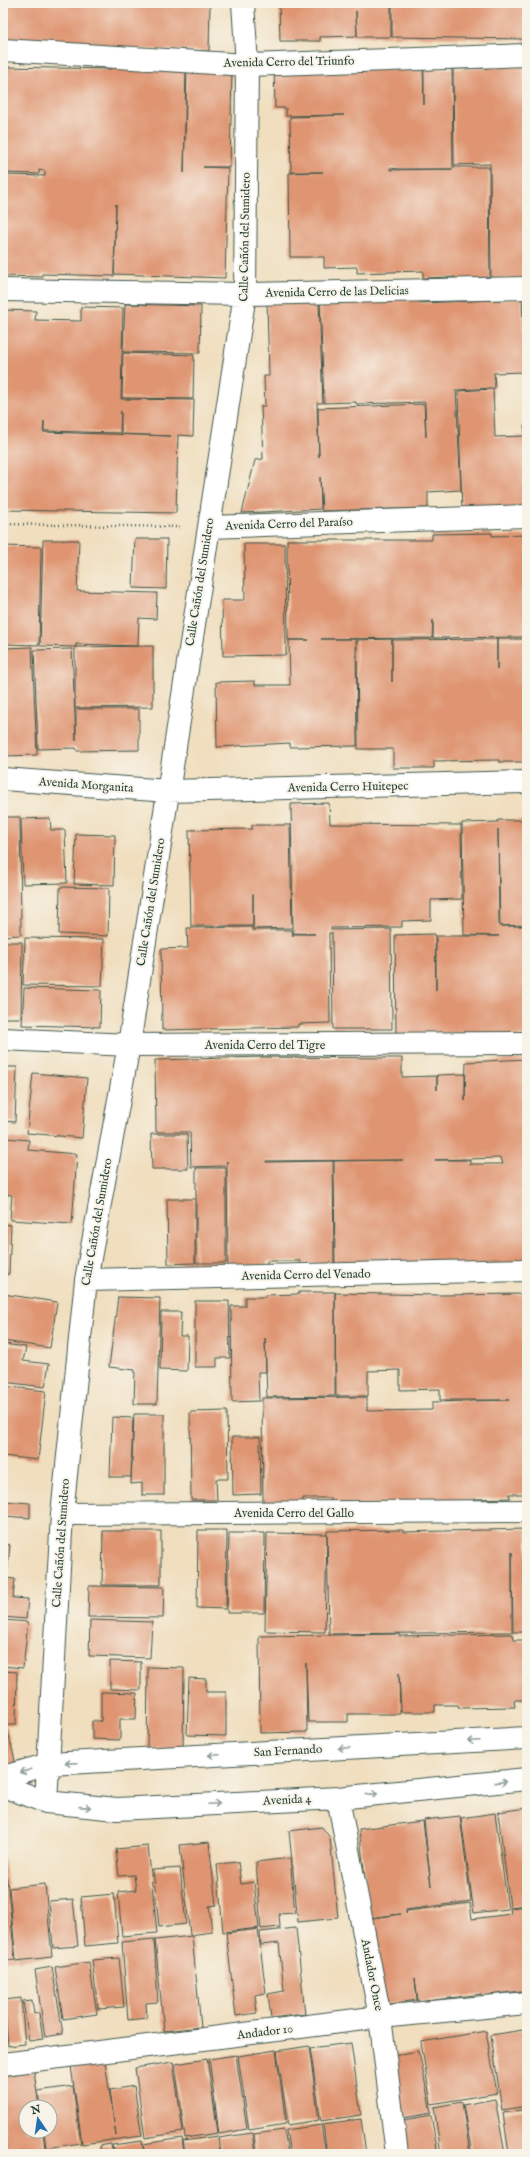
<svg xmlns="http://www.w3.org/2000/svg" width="530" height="2157" font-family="'IM FELL English',serif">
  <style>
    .building { fill: #df9572; fill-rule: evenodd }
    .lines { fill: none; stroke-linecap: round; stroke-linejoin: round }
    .minor-casing { stroke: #3e5549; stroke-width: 24 }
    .path { stroke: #3e5549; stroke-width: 2.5; stroke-dasharray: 1 3; stroke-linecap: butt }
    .minor { stroke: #fff; stroke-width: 22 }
    .oneway { stroke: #8f9e9a }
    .labels { text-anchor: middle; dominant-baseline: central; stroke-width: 4; stroke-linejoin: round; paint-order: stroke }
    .street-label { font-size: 12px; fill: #1f3d34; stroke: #f7f3e8 }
  </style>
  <rect width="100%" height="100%" fill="#f7f3e8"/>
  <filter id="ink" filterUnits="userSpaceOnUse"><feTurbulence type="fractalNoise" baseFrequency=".025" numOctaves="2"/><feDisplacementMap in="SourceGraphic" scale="8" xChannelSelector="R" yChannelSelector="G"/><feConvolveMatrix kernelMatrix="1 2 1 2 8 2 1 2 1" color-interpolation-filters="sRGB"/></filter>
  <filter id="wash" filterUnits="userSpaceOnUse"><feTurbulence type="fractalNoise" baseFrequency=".012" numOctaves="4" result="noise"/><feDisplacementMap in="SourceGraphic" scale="16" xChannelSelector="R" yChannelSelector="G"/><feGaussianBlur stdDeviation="0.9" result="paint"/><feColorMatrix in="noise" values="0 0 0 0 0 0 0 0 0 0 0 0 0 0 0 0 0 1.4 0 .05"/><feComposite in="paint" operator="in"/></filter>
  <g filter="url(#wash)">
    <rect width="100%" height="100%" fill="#f0debe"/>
    <g id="blocks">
      <path class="building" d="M5,3H210L209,51L4,45Z
        M279,3H391V37H357L356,11L357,36L320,37V41H280Z
        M392,3H527V42H523V39L392,37Z
        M525,63H527V116H526Z
        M111,65L186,68L184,173L187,67L232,69L230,167H203L228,168L225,278L114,274L116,204L114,276L42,274V277L3,276L5,175L45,176V171L39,170V174L3,173L5,67L111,69Z
        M488,65H524L525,125H527V163H524L527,278L491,279L490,164L454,165L453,69L488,68Z
        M274,67L423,70L424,105V70L452,69L453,167H489L490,282H455V277L423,278V271L357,273V267L324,268V257H290L289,173L323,172H291L290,117L344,115L286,116V108H275ZM390,168L399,169H453L390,170Z
        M525,170H527V208H526Z
        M522,299L525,372L494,373L495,388L456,390L461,490L428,492V508L322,511L320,477L321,509L242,513L255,460L263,459L261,406H265L264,376H269L267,303L319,301L323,403H317L319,457L318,408L424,404L426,437L425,402L356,404V402L324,403L320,301L420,300V303Z
        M527,300V358H526L524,301Z
        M125,304L201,306L200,353L123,352Z
        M81,307L123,308L121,399L194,400L193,436L178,435L176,513L3,510V310L36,311L35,320L81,321ZM121,411V434L171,436L43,432L44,421V431L120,433Z
        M123,353L194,355L193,399L122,398Z
        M493,389L495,437L525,436L524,425L527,424V508L462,511L458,391Z
        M492,533V536L527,535V637L433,638V620L432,638L321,639H356L357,746L290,747V743L217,747L216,682L255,681V685H290L289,640H309H288L287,540H432V534Z
        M135,539H167L166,589L133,588Z
        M43,540H79L77,591L157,593L156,619L139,618L138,646L76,644V647L40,646Z
        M244,544H285L286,655L223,656L222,600H245Z
        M3,546L41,547L39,645L3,644Z
        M392,639V682V640L497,639V670V639H527V762H499V760L434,761V768H393V749H358L357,640Z
        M153,646V707L75,708V647Z
        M32,647L37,755L3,756V648Z
        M72,649L76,741V709H139V750L77,751L76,748L38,749L34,650Z
        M329,803L330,824L461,825L462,899L431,900V920L402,921V927L331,928V930L391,929L392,1029H333L332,933H329L330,1023L298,1024V1027L162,1030L161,949L188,948L187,928L252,927V930H292L293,936V934H315L293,933L291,804Z
        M3,817H20L21,935L3,936Z
        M50,818L51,830H65L67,883L23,884L21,819Z
        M498,820H527V925L500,926L498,829L499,926H527V1036L466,1037V1032L396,1036L395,935L435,934L436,990V936H499L464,935L462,823L498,822Z
        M252,825H290L292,928L253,929V894V926H191L189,830L252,829Z
        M76,834L115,835L114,885L74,884Z
        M60,887L109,888L108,936L59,934Z
        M25,938L104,939L102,986L23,985Z
        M3,942H22L21,1018H3Z
        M24,988L101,990L100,1027L22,1025Z
        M262,1057L402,1058V1077L437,1076V1090V1075L465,1074V1101L466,1062L527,1059V1264L335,1270L334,1161L403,1160L266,1161V1162L333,1161L334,1264H300V1261H267V1265L228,1266L227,1161L226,1166L191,1167L190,1132H156L155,1060ZM501,1158L503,1164H470V1160H435Z
        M3,1067H17L15,1122L3,1121Z
        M33,1073L87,1078L82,1138L27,1133Z
        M151,1134H187L188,1169H152Z
        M6,1138L29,1140L28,1150L77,1154L72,1224L10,1220L12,1195L3,1194Z
        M196,1168H226V1263H196Z
        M167,1199H195V1263L168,1264Z
        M3,1224L11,1225L9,1274H3Z
        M299,1292H335V1396L267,1397L265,1338L266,1372H258L259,1401L232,1402L231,1306H245V1297H265V1295L299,1294Z
        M335,1293L439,1295L527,1294V1494H509L510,1498L474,1499V1504L331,1505V1498H303V1502L263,1503L262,1398L367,1397V1411L432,1410V1402L509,1400H440V1389L400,1390V1370L368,1371V1396H336Z
        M3,1294L57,1302L50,1348L3,1341Z
        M118,1297L160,1298L157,1404H134L135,1370L109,1367Z
        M195,1301H229L230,1358H217V1367H195Z
        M161,1312H181L180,1336H188L187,1371L160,1370Z
        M3,1344L26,1347L23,1361L49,1364L45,1387L3,1382Z
        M3,1386L46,1391L38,1460L3,1456Z
        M227,1411L228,1479H216L217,1500H191L190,1412Z
        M134,1414H164V1495H142V1483L131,1484Z
        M112,1417L133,1418L131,1477H110Z
        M232,1437H260L261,1494L233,1495Z
        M3,1501L30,1503V1518L3,1516Z
        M527,1529V1632H513L512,1552V1632L329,1634L327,1531L403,1530V1532Z
        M198,1530H227L226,1609L197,1608Z
        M103,1531H161V1585H102Z
        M229,1533H265L264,1613H227Z
        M267,1533L327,1534L325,1632L265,1631Z
        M3,1544L10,1545L7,1576H3Z
        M3,1578L15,1579L13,1598L28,1599L26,1619L3,1617Z
        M89,1586L164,1587L163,1618L88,1617Z
        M3,1620L28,1622L23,1668L3,1666Z
        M90,1620L152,1622L150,1658L89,1656Z
        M399,1634V1636L513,1634L514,1640H527V1700H514L515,1707L459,1708L458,1705H435V1712H401L399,1673L400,1714H348V1722H308L306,1663L307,1732L260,1733L259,1636Z
        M110,1661L141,1662V1690L110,1689Z
        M148,1667L184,1668L183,1749H147Z
        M3,1671L17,1672L16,1725H3Z
        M189,1678L206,1679V1692H226V1736L187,1735Z
        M101,1692L137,1693L136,1719H120V1740L92,1739V1721H101Z
        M7,1727L16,1765L3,1768V1728Z
        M527,1808V1905L510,1907L498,1812Z
        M495,1813L508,1909L474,1913L461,1818Z
        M460,1816L471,1901L406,1910V1914L407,1911L470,1903L472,1919L511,1914L510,1908L527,1906V1992L521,1993V1991L482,1996V1994L418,2002L415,1978L417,2000L383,2005L372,1918L401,1914L370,1918L359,1829L423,1821L431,1886L424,1820Z
        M322,1827L330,1838L338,1918L298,1922L289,1831Z
        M209,1842L216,1905L209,1906L212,1932L190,1935L180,1845Z
        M148,1846L157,1933L122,1936L118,1892L136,1890L134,1875L119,1876L116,1849Z
        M290,1858L295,1913L279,1914L280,1927L261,1929L256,1862Z
        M3,1859H5L15,1960L3,1961Z
        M238,1862L241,1884L254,1882L259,1928L223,1932L217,1864Z
        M180,1868L186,1924L159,1927L153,1870Z
        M45,1884L52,1957L16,1961L9,1888Z
        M114,1894L118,1943L85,1946L81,1897Z
        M73,1899L78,1946L53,1948L49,1901Z
        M296,1928L305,2014L271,2018L268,1994L284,1991L279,1943L261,1945L260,1932Z
        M258,1929L266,1993L255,1995L257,2013L236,2016L226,1933Z
        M192,1936L201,2027L164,2031L155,1940Z
        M154,1939L158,2002L146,2003L147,2018L128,2020L122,1942Z
        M119,1958L124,2007L98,2009L92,1960Z
        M89,1962L97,2014L63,2019L55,1967Z
        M52,1967L63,2034L45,2037L35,1970Z
        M21,1998L25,2044L8,2046L4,2000Z
        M32,2000L34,2014L39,2013L43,2039L29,2041L23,2001Z
        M523,2030L527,2056V2106L502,2110L491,2035Z
        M486,2031L497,2093L431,2104L421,2042Z
        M351,2043L361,2115L321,2121L310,2048Z
        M309,2046L319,2120L288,2125L277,2051Z
        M276,2050L286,2124L249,2130L238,2056Z
        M419,2051L431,2113L398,2119L387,2056Z
        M236,2055L247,2129L219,2134L209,2059Z
        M207,2059L218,2133L185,2138L175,2064Z
        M105,2061L116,2136L110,2090L134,2086L142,2136L82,2144L71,2066Z
        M173,2062L183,2132L145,2138L135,2068Z
        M34,2071L39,2107H26V2131H43L45,2149L7,2154L3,2126V2076Z
        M73,2086L81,2143L46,2148L44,2131H50V2107H40L38,2091Z
        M495,2099L505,2154H472L463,2105Z
        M462,2102L470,2154H441L434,2107Z
        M527,2109V2154H509L503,2113Z
        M431,2115L438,2154H405L398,2121Z
        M361,2119L366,2154H327L323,2124Z
        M321,2125L326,2154H290L286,2130Z
        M284,2130L288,2154H256L254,2134Z
        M252,2133L255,2154H221L219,2138Z
        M218,2136L220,2154H185L183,2141Z
        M182,2138L184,2154H145L143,2144Z
        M142,2141L144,2154H114L112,2145Z
        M111,2144L112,2154H100L99,2146Z"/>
    </g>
  </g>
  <g filter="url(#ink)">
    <use href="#blocks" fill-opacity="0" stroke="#3e5549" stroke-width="1"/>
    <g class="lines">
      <g class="minor-casing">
        <path id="minor" d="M3,50L247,65L527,55
          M3,290L245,294L527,288
          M209,527L527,516
          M3,779L168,791L527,782
          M3,1039L129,1045L527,1043
          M86,1280L527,1270
          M62,1514L527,1511
          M3,1777L49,1764L527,1738
          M3,1786L46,1802L117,1809L338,1798L527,1779
          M338,1798L380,2017L397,2154
          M46,1802L62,1514L86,1280L129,1045L245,294L247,65L243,3
          M3,2064L380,2017L527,2003"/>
      </g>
      <path class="path" d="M3,524L180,527"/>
      <use href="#minor" class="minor"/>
    </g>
    <defs><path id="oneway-shaft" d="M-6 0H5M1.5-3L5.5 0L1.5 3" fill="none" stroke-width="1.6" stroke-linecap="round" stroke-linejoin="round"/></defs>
    <g class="oneway">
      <use href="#oneway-shaft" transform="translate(474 1741) rotate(177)"/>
      <use href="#oneway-shaft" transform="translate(344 1748) rotate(177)"/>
      <use href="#oneway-shaft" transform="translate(214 1755) rotate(177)"/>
      <use href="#oneway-shaft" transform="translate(71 1763) rotate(178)"/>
      <use href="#oneway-shaft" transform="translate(26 1771) rotate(164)"/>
      <use href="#oneway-shaft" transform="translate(501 1782) rotate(-6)"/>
      <use href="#oneway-shaft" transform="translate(372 1794) rotate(-6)"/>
      <use href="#oneway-shaft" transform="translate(214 1804) rotate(-3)"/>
      <use href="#oneway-shaft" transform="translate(85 1807) rotate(4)"/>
    </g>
  </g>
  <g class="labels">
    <g class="street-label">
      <text transform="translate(289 62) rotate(-1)">Avenida Cerro del Triunfo</text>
      <text transform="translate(245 237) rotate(-89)">Calle Cañón del Sumidero</text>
      <text transform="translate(337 292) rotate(-1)">Avenida Cerro de las Delicias</text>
      <text transform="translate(289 524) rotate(-2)">Avenida Cerro del Paraíso</text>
      <text transform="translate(200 582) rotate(-81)">Calle Cañón del Sumidero</text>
      <text transform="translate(86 785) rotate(4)">Avenida Morganita</text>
      <text transform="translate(348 787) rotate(-1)">Avenida Cerro Huitepec</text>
      <text transform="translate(151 902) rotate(-81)">Calle Cañón del Sumidero</text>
      <text x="265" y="1045">Avenida Cerro del Tigre</text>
      <text transform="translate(97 1222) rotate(-80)">Calle Cañón del Sumidero</text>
      <text transform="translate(306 1275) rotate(-1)">Avenida Cerro del Venado</text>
      <text x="294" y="1513">Avenida Cerro del Gallo</text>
      <text transform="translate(61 1543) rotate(-86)">Calle Cañón del Sumidero</text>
      <text transform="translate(288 1751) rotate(-3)">San Fernando</text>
      <text transform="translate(287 1800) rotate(-3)">Avenida 4</text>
      <text transform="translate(372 1975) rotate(79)">Andador Once</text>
      <text transform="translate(265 2032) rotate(-7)">Andador 10</text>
    </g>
  </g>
  <rect width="530" height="2157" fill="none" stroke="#f7f3e8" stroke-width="16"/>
  <g transform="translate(38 2119) rotate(347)"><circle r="19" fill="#f7f3e8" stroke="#a1aaa0"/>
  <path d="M0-3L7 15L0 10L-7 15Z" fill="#1f6fb2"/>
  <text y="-6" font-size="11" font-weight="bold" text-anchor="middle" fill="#1f3d34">N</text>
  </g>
</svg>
